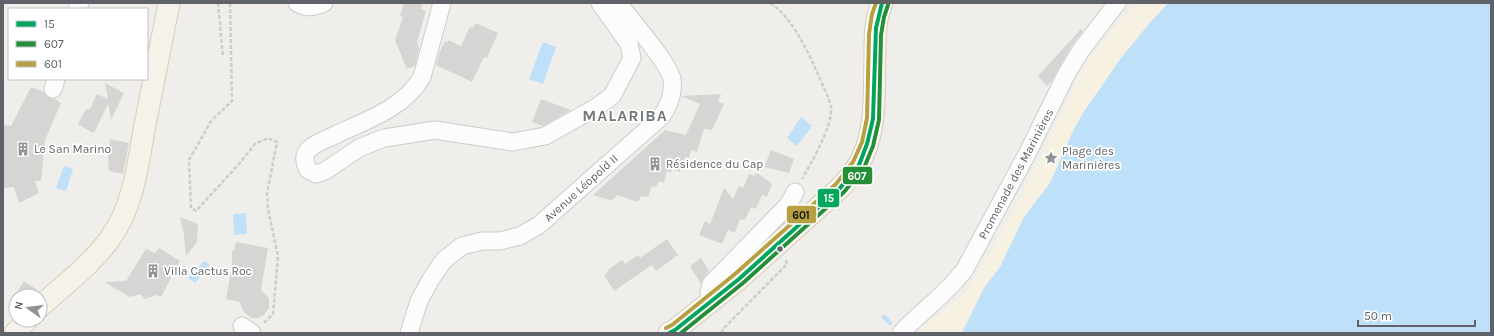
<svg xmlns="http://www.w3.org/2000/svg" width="1494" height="336" font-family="Karla,sans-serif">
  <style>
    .sand { fill: #f6f1e1 }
    .water { fill: #bfe0f9 }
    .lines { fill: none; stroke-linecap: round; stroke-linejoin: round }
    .stream { stroke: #bfe0f9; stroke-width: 4.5 }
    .building { fill: #d6d5d3 }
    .minor-casing { stroke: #cbcccc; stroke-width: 19 }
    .major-casing { stroke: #d7ceb8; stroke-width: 23 }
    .path { stroke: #cacfcc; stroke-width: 2.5; stroke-dasharray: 4 2; stroke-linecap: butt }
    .minor { stroke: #fdfcfc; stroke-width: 17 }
    .major { stroke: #f4f2e9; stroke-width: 21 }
    .bus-1-casing { stroke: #fff; stroke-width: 7 }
    .bus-2-casing { stroke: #fff; stroke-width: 7 }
    .bus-3-casing { stroke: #fff; stroke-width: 7 }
    .bus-1 { stroke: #00a65c; stroke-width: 4 }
    .bus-2 { stroke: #258f37; stroke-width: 4 }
    .bus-3 { stroke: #b7a043; stroke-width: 4 }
    .bus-dot { fill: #5f6368; stroke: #fff; stroke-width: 1.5 }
    .labels { text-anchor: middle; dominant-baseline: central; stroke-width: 3.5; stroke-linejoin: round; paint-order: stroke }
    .poi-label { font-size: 12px; fill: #5f6368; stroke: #fff; text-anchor: start }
    .street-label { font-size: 12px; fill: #5f6368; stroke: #fff }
    .district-label { font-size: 16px; font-weight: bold; letter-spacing: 1px; fill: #70757a; stroke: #fff }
    .line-badge { stroke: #fff; stroke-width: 1.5 }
    .badge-label { font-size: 11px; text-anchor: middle; font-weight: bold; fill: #fff }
    .pale-badge-label { font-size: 11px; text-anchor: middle; font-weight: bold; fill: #111 }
  </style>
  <rect width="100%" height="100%" fill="#efeeea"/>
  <path class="sand" d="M1138,3H1168L1149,24L1121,58L1083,113L1073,131L1050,183L1024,217L1000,267L984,288L962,333H917L966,292L991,251L1020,199L1053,133L1080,72L1109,33Z"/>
  <path class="water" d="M1168,3H1491V333H962L984,288L1000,267L1024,217L1050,183L1073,131L1083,113L1121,58L1149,24Z
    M543,42L556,47L543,84L529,79Z
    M801,117L812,126L797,146L787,138Z
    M64,166L73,169L66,191L56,188Z
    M246,213L247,234L234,235L233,214Z
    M204,261L210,265L195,283L188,278Z"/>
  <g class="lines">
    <path class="stream" d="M884,317L890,323"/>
  </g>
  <path class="building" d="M404,3H423L421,9L426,11L417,42L419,48L415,66L407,69L395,40L403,17L400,16Z
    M476,23L498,33L487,58L484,57L472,82L436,65L439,54L445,41L448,42V40L461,46L470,27L473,28Z
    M1081,29L1083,31L1072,45L1051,82L1047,86L1038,76Z
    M105,83L124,93L111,120L108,104L94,133L91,132L78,124L86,109H90L97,94L108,99Z
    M31,87L44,92L50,98L55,99L61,103L45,140L41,181H35L39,193L19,203L14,187L3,188V125L11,126Z
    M721,94L718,102L724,104L712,130L704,129L697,152L691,150L689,158L685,157L680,172L672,169L671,173L667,171L664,183L659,181L656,187L652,186L648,197L641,196L638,202L617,195L614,199L610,200L593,195L665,130L686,135L700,104L681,96Z
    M541,99L571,110L543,126L532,122Z
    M110,139L129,143L123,174L109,171L108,158Z
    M771,150L794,159L789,173L764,167Z
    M756,172L772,184L767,197L762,195L756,209L751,207L745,220L740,219L735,233L728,230L722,244L699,235L705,221L710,224L724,188L733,199L739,186L743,188L749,174L755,176Z
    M180,217L198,224L197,242L186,256L184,235Z
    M667,239L678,255L656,271L652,265L614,291L604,275L609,271L608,270L622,260L625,264L638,255L640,258Z
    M236,242L268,248L261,290L269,298V308L264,315L258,318H252L246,314L242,309L240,302L226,299L232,265V251H234Z
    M159,248L180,261L161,297L156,295L145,299L140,294L130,297L104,282L126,281L146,249L155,253Z
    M701,258L709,271L704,277L701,284L690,266Z
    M24,281L36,289L29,296H15Z"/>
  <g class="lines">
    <g class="minor-casing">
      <path id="minor" d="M297,3C307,9 313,7 324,3
        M442,3L422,77C405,107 368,120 337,134C328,139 316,142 308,150C303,156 305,164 308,170L316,174L325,171L359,148L384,138L404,135L435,130L513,142L545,136L595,108L612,96L632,58L629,44L600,3
        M77,9L80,3
        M53,89L56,79
        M711,302L709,292L711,284L789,204L795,192
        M242,326L252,333
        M409,333L419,301L431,279L444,260L462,246L482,241H500L520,236L539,225L661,117C669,106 674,94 672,79C670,65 629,17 618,3
        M901,333C921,311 947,294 965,269L1027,154L1067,73L1081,50L1117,3"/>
    </g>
    <g class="major-casing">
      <path id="major" d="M40,307C63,285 93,264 111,237C134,205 138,163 145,125C153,84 161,44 169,3
        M15,333L27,320
        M669,333L675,330L739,279L840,188C849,178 858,169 863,156C877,125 874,87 875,54C875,36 875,20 882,3"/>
    </g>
    <path class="path" d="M218,3L223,57
      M230,3L232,101L211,121L189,160L191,208L196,211L239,164L255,144L268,138L277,142L267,194L268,209L278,256L273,314L263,324
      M770,3C798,21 815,69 829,99C829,101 831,105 831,107C833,126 811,163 802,179
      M721,333L724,328L787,264L786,260"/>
    <use href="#minor" class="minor"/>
    <use href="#major" class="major"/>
    <g class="bus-1-casing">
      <path id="bus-1" d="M669,333L675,330L739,279L840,188L859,165L867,144L873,119L876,28L882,3"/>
    </g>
    <g class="bus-2-casing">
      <path id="bus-2" d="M681,333L743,283L844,192L864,168L873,146L879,120L881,35L884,17L888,5"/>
    </g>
    <g class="bus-3-casing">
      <path id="bus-3" d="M666,328L672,325L735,274L836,184L853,162L862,142L867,118L869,34L872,14L876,3"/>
    </g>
    <use href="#bus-1" class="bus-1"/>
    <use href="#bus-2" class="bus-2"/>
    <use href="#bus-3" class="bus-3"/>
  </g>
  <defs>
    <g id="building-bare" transform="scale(1.08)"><path d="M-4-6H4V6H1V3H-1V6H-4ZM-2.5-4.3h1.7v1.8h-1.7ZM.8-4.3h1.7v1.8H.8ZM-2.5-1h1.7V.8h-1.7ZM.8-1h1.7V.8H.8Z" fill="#919496" stroke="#fff" stroke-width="2.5" paint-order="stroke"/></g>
    <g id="sight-bare" transform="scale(1.08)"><path d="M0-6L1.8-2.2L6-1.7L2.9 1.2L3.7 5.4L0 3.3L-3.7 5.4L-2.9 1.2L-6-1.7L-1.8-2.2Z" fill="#919496" stroke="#fff" stroke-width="2.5" paint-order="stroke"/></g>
  </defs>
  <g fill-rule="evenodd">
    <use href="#building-bare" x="23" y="149"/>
    <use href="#sight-bare" x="1051" y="158"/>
    <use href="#building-bare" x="655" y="164"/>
    <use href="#building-bare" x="153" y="271"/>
  </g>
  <circle class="bus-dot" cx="780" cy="249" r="3.5"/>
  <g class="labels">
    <g class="poi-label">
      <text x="34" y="149">Le San Marino</text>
      <text x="1062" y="151">Plage des<tspan x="1062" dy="14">Marinières</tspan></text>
      <text x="666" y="164">Résidence du Cap</text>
      <text x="164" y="271">Villa Cactus Roc</text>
    </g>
    <g class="street-label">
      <text transform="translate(1016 174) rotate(-62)">Promenade des Marinières</text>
      <text transform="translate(581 188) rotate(-42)">Avenue Léopold II</text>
    </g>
    <g class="district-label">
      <text x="625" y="115">MALARIBA</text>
    </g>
  </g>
  <g class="line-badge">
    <rect x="842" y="166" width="31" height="19" rx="4" fill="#258f37"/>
    <rect x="817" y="188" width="23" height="20" rx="4" fill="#00a65c"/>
    <rect x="786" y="205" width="31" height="19" rx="4" fill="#b7a043"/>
  </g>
  <g class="badge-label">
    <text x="857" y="180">607</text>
    <text x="829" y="202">15</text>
  </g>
  <g class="pale-badge-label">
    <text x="801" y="219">601</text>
  </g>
  <rect width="1494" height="336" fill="none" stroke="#5f6368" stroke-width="8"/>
  <rect x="8" y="8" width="140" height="72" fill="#ffffff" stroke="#bfc1c3"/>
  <rect x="16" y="21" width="20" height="6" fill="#00a65c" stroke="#bfc1c3"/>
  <text x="44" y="28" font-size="12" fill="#5f6368">15</text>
  <rect x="16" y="41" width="20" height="6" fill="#258f37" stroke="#bfc1c3"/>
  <text x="44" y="48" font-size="12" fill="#5f6368">607</text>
  <rect x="16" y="61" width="20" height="6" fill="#b7a043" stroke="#bfc1c3"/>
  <text x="44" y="68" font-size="12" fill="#5f6368">601</text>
  <g transform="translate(28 308) rotate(284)"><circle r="19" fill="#ffffff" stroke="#bfc1c3"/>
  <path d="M0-3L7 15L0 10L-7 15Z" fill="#919496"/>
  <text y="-6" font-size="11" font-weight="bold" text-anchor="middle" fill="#5f6368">N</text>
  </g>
  <path d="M1358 320v6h117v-6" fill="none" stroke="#5f6368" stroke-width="2"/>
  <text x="1364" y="320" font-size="12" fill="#5f6368" stroke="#ffffff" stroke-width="3" paint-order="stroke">50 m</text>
</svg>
